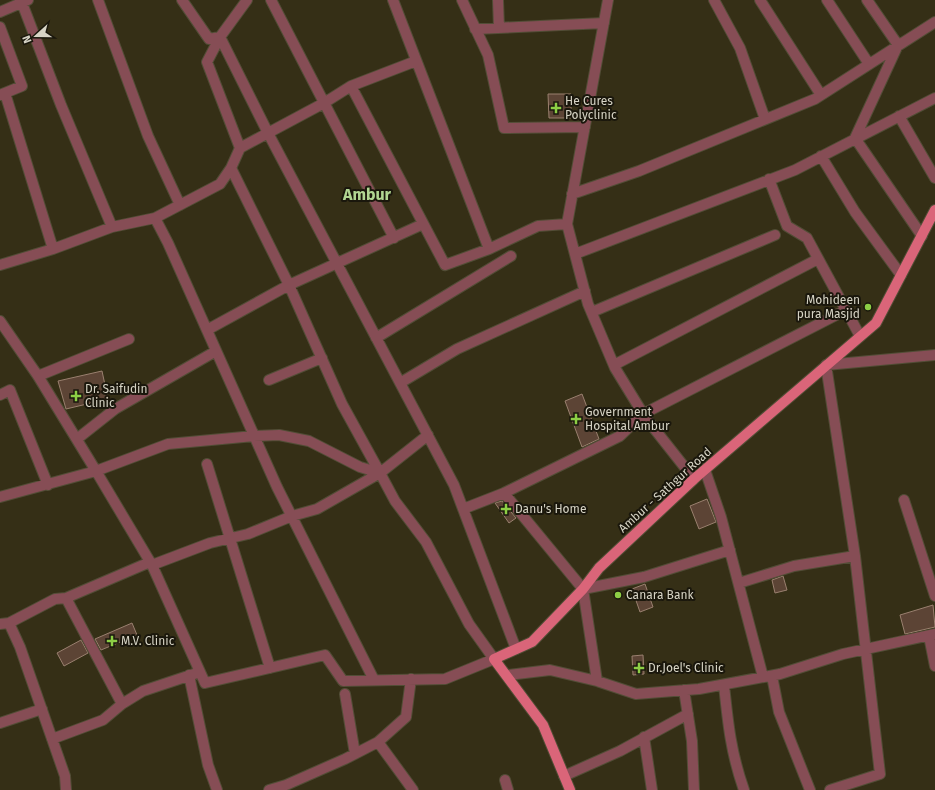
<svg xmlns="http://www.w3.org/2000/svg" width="935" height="790" font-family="'Fira Sans',sans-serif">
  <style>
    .building { fill: #5c4435; stroke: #9a806f }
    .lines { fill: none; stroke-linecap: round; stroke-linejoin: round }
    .minor-casing { stroke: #524d36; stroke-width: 12 }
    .major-casing { stroke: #524d36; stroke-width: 12 }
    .minor { stroke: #864d55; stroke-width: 10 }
    .major { stroke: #da6579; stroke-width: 10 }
    .poi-dot { fill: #8dce45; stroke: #1a170c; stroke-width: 1.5 }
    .labels { text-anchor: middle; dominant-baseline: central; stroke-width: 4; stroke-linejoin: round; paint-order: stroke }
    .poi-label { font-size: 12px; fill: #d7d4c5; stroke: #1a170c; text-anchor: start }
    .street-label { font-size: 12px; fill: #d7d4c5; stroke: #1a170c }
    .district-label { font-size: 16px; font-weight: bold; fill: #b1d692; stroke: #1a170c }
  </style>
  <rect width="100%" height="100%" fill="#352f16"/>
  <path class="building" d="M548,94H571V118H549Z
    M102,371L108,399L66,409L58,381Z
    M582,394L599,439L582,447L565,401Z
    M707,499L716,522L699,529L690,506Z
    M502,501L516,518L509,523L495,503Z
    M783,576L787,590L775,593L772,580Z
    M645,584L653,607L640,612L632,589Z
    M933,605L935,627L905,634L900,615Z
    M132,623L137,635L101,650L95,639Z
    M81,640L88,653L64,666L57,653Z
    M643,655L644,674L633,675L632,656Z"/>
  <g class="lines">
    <g class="minor-casing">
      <path id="minor" d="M98,0L148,136L180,205
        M182,0L209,39L220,37L268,133L454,485L516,649
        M271,0L394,238
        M393,0L489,249
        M462,0L488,55L504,128L585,127
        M498,0L499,28
        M608,0L567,224L588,304L615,368L645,417L694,479
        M714,0L740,48L765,119
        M760,0L821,95
        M827,0L869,64
        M867,0L898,45L855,138L922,236
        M22,3L61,105L112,227
        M0,12L28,0
        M0,27L22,86L0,95
        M475,29L604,23
        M351,86L445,265L489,249L538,226L567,224
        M5,93L53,249
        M899,116L935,178
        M240,148L324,103L351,86L416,61
        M821,156L855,212L901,275
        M231,168L289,285L342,404L380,473
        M769,179L787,226L807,238L860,336
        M572,194L639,171L815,99L935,22
        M155,218L168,243L277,487L374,680
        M575,254L795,170L935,98
        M0,265L53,249L112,227L155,218L220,184L231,168L240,148L207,62L220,37L247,0
        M592,312L775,235
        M0,321L38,376L96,471L168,444L254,436L279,435L309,441L360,467L380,473L395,501L426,542L469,624L494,659L445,679L343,681L325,655L205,683L152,565L96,471L0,497
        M207,330L289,285L423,224
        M376,338L511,256
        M614,365L818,259
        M38,376L129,339
        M269,380L322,358
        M400,383L457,349L585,291
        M0,395L10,390L48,485
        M77,439L115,409L216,351
        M207,464L270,668
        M705,470L721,517L763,677
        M504,493L583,589L597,681
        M904,500L935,596
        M463,509L504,493L620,436L643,414L846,310
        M152,565L210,543L248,534L292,516L317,509L380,473L428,435
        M739,583L794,566L855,556
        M583,589L644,577L730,550
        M66,598L122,704
        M9,623L55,599L66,598L150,562
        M0,624L9,623L20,647L65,776L66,790
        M929,636L935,666
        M189,675L208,765L217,790
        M508,675L550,670L597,681L636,694L699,689L780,674L843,654L935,634
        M772,676L779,712L810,790
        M724,685C728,724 731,753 744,790
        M684,690L692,741L694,790
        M345,694L355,754
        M0,723L42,709
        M644,737L652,790
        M52,739L103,720L122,704L143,691L200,672
        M378,742L413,790
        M564,776L620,751L688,714
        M505,780L508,790
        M269,790L286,785L345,759L378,742L406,717L411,679
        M830,790L880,774L855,556L826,365L935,355"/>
    </g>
    <g class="major-casing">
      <path id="major" d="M570,790L543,725L494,659L532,642L583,589L599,568L694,479L876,323L935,210"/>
    </g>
    <use href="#minor" class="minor"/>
    <use href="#major" class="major"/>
  </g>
  <g class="poi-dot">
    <path d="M554 102h4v4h4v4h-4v4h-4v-4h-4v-4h4z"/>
    <circle cx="868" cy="307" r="4"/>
    <path d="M74 390h4v4h4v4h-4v4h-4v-4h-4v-4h4z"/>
    <path d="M574 413h4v4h4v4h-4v4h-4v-4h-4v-4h4z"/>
    <path d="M504 503h4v4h4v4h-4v4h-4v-4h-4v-4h4z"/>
    <circle cx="618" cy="595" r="4"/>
    <path d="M110 635h4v4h4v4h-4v4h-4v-4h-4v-4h4z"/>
    <path d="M637 662h4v4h4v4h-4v4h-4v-4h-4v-4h4z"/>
  </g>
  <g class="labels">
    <g class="poi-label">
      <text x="565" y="101">He Cures<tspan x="565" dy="14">Polyclinic</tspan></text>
      <text x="860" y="300" text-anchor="end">Mohideen<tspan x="860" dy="14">pura Masjid</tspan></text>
      <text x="85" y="389">Dr. Saifudin<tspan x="85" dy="14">Clinic</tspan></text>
      <text x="585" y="412">Government<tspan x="585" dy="14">Hospital Ambur</tspan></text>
      <text x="515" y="509">Danu's Home</text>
      <text x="626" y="595">Canara Bank</text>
      <text x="121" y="641">M.V. Clinic</text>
      <text x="648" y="668">Dr.Joel's Clinic</text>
    </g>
    <g class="street-label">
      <text transform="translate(665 490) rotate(-42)">Ambur - Sathgur Road</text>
    </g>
    <g class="district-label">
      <text x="367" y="194">Ambur</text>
    </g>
  </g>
  <g transform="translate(36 36) rotate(249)" stroke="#1a170c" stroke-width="3" paint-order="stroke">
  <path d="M0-3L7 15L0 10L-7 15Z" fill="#d7d4c5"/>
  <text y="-6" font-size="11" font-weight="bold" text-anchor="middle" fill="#d7d4c5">N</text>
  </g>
</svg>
